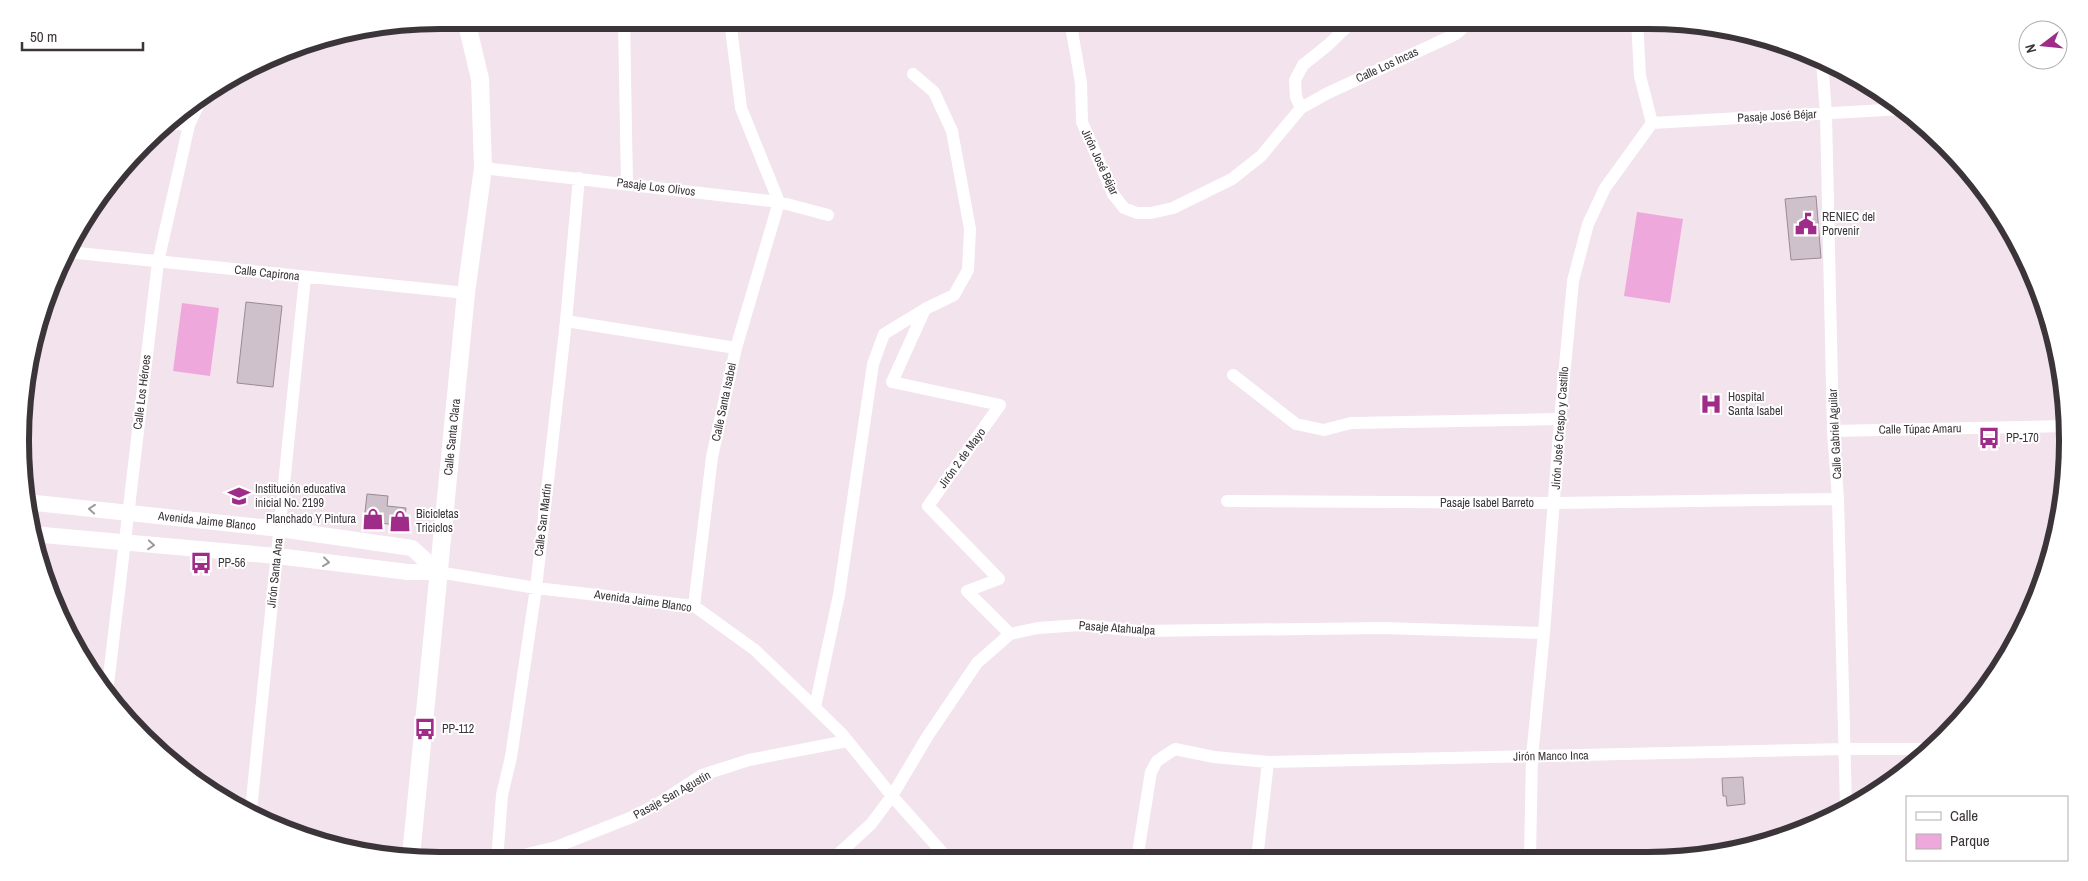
<svg xmlns="http://www.w3.org/2000/svg" width="2088" height="881" font-family="'Archivo Narrow',sans-serif">
  <style>
    .green { fill: #eea8dc }
    .building { fill: #cfc1cb; stroke: #998b95 }
    .lines { fill: none; stroke-linecap: round; stroke-linejoin: round }
    .minor { stroke: #fff; stroke-width: 12 }
    .tertiary { stroke: #fff; stroke-width: 16 }
    .secondary { stroke: #fff; stroke-width: 18 }
    .oneway { stroke: #9d9a9c }
    .labels { text-anchor: middle; dominant-baseline: central; stroke-width: 4; stroke-linejoin: round; paint-order: stroke }
    .street-label { font-size: 12px; fill: #3b3539; stroke: #fff }
    .poi-label { font-size: 12px; fill: #3b3539; stroke: #fff; text-anchor: start }
    .rim { fill: none; stroke: #3b3539; stroke-width: 6 }
  </style>
  <rect width="100%" height="100%" fill="#f2e3ed"/>
  <path class="green" d="M1637,212L1683,219L1670,303L1624,296Z
    M182,303L219,308L210,376L173,371Z"/>
  <path class="building" d="M1816,196L1821,258L1791,260L1785,199Z
    M246,302L282,306L273,387L237,383Z
    M367,494L388,496L387,506L406,508L404,526L364,521Z
    M1743,777L1745,804L1727,806L1726,796H1723L1722,778Z"/>
  <g class="lines">
    <path class="minor" d="M624,20L627,184
      M1070,20L1081,83L1082,122L1113,194L1124,208L1137,213H1151L1173,208L1232,179L1261,156L1301,108L1328,93L1456,34L1472,20
      M1822,60L1826,114L1833,431L1838,499L1846,807
      M1301,108L1296,97L1295,80L1303,65L1328,45L1354,20
      M165,123L189,125
      M1652,123L1903,109
      M483,168L779,202L828,215
      M68,252L466,293
      M925,309L892,382L1000,405L928,506L999,579L967,591L1010,634
      M566,321L736,348
      M1233,375L1296,424L1324,430L1351,423L1560,419
      M1833,431L2067,426
      M1227,501L1555,503L1838,499
      M438,572L536,588L694,606L755,650L802,695L842,734L892,796L949,860
      M694,606L712,457L736,348L779,202L741,108L730,20
      M107,693L158,262L189,125L202,97
      M815,707L839,595L873,364L884,334L925,309L954,295L968,270L970,229L952,131L934,92L913,74
      M251,810L305,277
      M1530,858L1532,757L1544,633L1560,419L1573,281L1588,224L1605,188L1652,123L1640,76L1637,20
      M1137,859L1151,772L1157,761L1175,749L1214,757L1268,762L1845,749H1927
      M1257,859L1268,762
      M832,860L871,824L892,796L927,737L977,663L1010,634L1038,628L1080,625L1138,631L1383,628L1544,633
      M497,861L502,795L511,757L536,588L566,321L579,178
      M500,861L556,847L632,817L659,803L702,775L749,760L847,741"/>
    <path class="tertiary" d="M26,502L280,529L412,548L438,572
      M32,534L277,556L408,572H438"/>
    <path class="secondary" d="M411,856L466,293L483,168L480,79L466,20"/>
  </g>
  <defs><path id="oneway-chevron" d="M-2-3.5L2.5 0L-2 3.5" fill="none" stroke-width="1.6" stroke-linecap="round" stroke-linejoin="round" transform="scale(1.25)"/></defs>
  <g class="oneway">
    <use href="#oneway-chevron" transform="translate(92 509) rotate(-175)"/>
    <use href="#oneway-chevron" transform="translate(151 545) rotate(5)"/>
    <use href="#oneway-chevron" transform="translate(326 562) rotate(7)"/>
  </g>
  <defs>
    <g id="civic-bare" transform="scale(1.725)"><path d="M-.6-6.5H3V-4.5H.6V-3L4-1V1h2V6H-6V1h2V-1L-.6-3ZM-1.2 2.5V6h2.4V2.5Z" fill="#9e2c88" stroke="#fff" stroke-width="2.5" paint-order="stroke"/></g>
    <g id="hospital-bare" transform="scale(1.725)"><path d="M-5-5h3v3.5h4V-5h3V5h-3V1.5h-4V5h-3Z" fill="#9e2c88" stroke="#fff" stroke-width="2.5" paint-order="stroke"/></g>
    <g id="bus-bare" transform="scale(1.725)"><path d="M-5-6H5V4H4V6H2V4H-2V6H-4V4H-5ZM-3.5-4V0h7V-4ZM-3.5 1.2v1.5H-2V1.2ZM2 1.2v1.5H3.5V1.2Z" fill="#9e2c88" stroke="#fff" stroke-width="2.5" paint-order="stroke"/></g>
    <g id="school-bare" transform="scale(1.725)"><path d="M0-5L7-2L0 1L-7-2ZM-4 1L0 2.5L4 1V4Q0 6-4 4Z" fill="#9e2c88" stroke="#fff" stroke-width="2.5" paint-order="stroke"/></g>
    <g id="shop-bare" transform="scale(1.725)"><path d="M-5-2.5h2.3a2.7 3.5 0 0 1 5.4 0H5L5.5 6h-11ZM-1.5-2.5h3a1.5 2.3 0 0 0-3 0Z" fill="#9e2c88" stroke="#fff" stroke-width="2.5" paint-order="stroke"/></g>
  </defs>
  <g fill-rule="evenodd">
    <use href="#civic-bare" x="1806" y="224"/>
    <use href="#hospital-bare" x="1711" y="404"/>
    <use href="#bus-bare" x="1989" y="438"/>
    <use href="#school-bare" x="239" y="496"/>
    <use href="#shop-bare" x="373" y="519"/>
    <use href="#shop-bare" x="400" y="521"/>
    <use href="#bus-bare" x="201" y="563"/>
    <use href="#bus-bare" x="425" y="729"/>
  </g>
  <g class="labels">
    <g class="street-label">
      <text transform="translate(1387 65) rotate(-25)">Calle Los Incas</text>
      <text transform="translate(1777 116) rotate(-3)">Pasaje José Béjar</text>
      <text transform="translate(1100 162) rotate(65)">Jirón José Béjar</text>
      <text transform="translate(656 187) rotate(7)">Pasaje Los Olivos</text>
      <text transform="translate(267 273) rotate(6)">Calle Capirona</text>
      <text transform="translate(142 392) rotate(-83)">Calle Los Héroes</text>
      <text transform="translate(724 402) rotate(-78)">Calle Santa Isabel</text>
      <text transform="translate(1560 428) rotate(-86)">Jirón José Crespo y Castillo</text>
      <text transform="translate(1920 429) rotate(-1)">Calle Túpac Amaru</text>
      <text transform="translate(1835 434) rotate(-93)">Calle Gabriel Aguilar</text>
      <text transform="translate(452 437) rotate(-84)">Calle Santa Clara</text>
      <text transform="translate(962 458) rotate(-54)">Jirón 2 de Mayo</text>
      <text x="1487" y="503">Pasaje Isabel Barreto</text>
      <text transform="translate(543 520) rotate(-83)">Calle San Martín</text>
      <text transform="translate(207 521) rotate(6)">Avenida Jaime Blanco</text>
      <text transform="translate(275 573) rotate(-84)">Jirón Santa Ana</text>
      <text transform="translate(643 601) rotate(8)">Avenida Jaime Blanco</text>
      <text transform="translate(1117 628) rotate(4)">Pasaje Atahualpa</text>
      <text transform="translate(1551 756) rotate(-1)">Jirón Manco Inca</text>
      <text transform="translate(672 795) rotate(-29)">Pasaje San Agustín</text>
    </g>
    <g class="poi-label">
      <text x="1822" y="217">RENIEC del<tspan x="1822" dy="14">Porvenir</tspan></text>
      <text x="1728" y="397">Hospital<tspan x="1728" dy="14">Santa Isabel</tspan></text>
      <text x="2006" y="438">PP-170</text>
      <text x="255" y="489">Institución educativa<tspan x="255" dy="14">inicial No. 2199</tspan></text>
      <text x="416" y="514">Bicicletas<tspan x="416" dy="14">Triciclos</tspan></text>
      <text x="356" y="519" text-anchor="end">Planchado Y Pintura</text>
      <text x="218" y="563">PP-56</text>
      <text x="442" y="729">PP-112</text>
    </g>
  </g>
  <path d="M0 0H2088V881H0ZM440 29H1648A411 411 0 0 1 2059 440V441A411 411 0 0 1 1648 852H440A411 411 0 0 1 29 441V440A411 411 0 0 1 440 29Z" fill="#fff" fill-rule="evenodd"/>
  <path class="rim" d="M440 29H1648A411 411 0 0 1 2059 440V441A411 411 0 0 1 1648 852H440A411 411 0 0 1 29 441V440A411 411 0 0 1 440 29Z"/>
  <rect x="1906" y="796" width="162" height="65" fill="#ffffff" stroke="#b1aeb0"/>
  <rect x="1916" y="812" width="25" height="8" fill="#ffffff" stroke="#b1aeb0"/>
  <text x="1950" y="821" font-size="15" fill="#3b3539">Calle</text>
  <rect x="1916" y="834" width="25" height="15" fill="#eea8dc" stroke="#b1aeb0"/>
  <text x="1950" y="846" font-size="15" fill="#3b3539">Parque</text>
  <g transform="translate(2043 45) rotate(254)"><circle r="24" fill="#ffffff" stroke="#b1aeb0"/>
  <path d="M0-4L9 19L0 12L-9 19Z" fill="#9e2c88"/>
  <text y="-8" font-size="14" font-weight="bold" text-anchor="middle" fill="#3b3539">N</text>
  </g>
  <path d="M22 42v8h121v-8" fill="none" stroke="#3b3539" stroke-width="2.5"/>
  <text x="30" y="42" font-size="15" fill="#3b3539" stroke="#ffffff" stroke-width="4" paint-order="stroke">50 m</text>
</svg>
